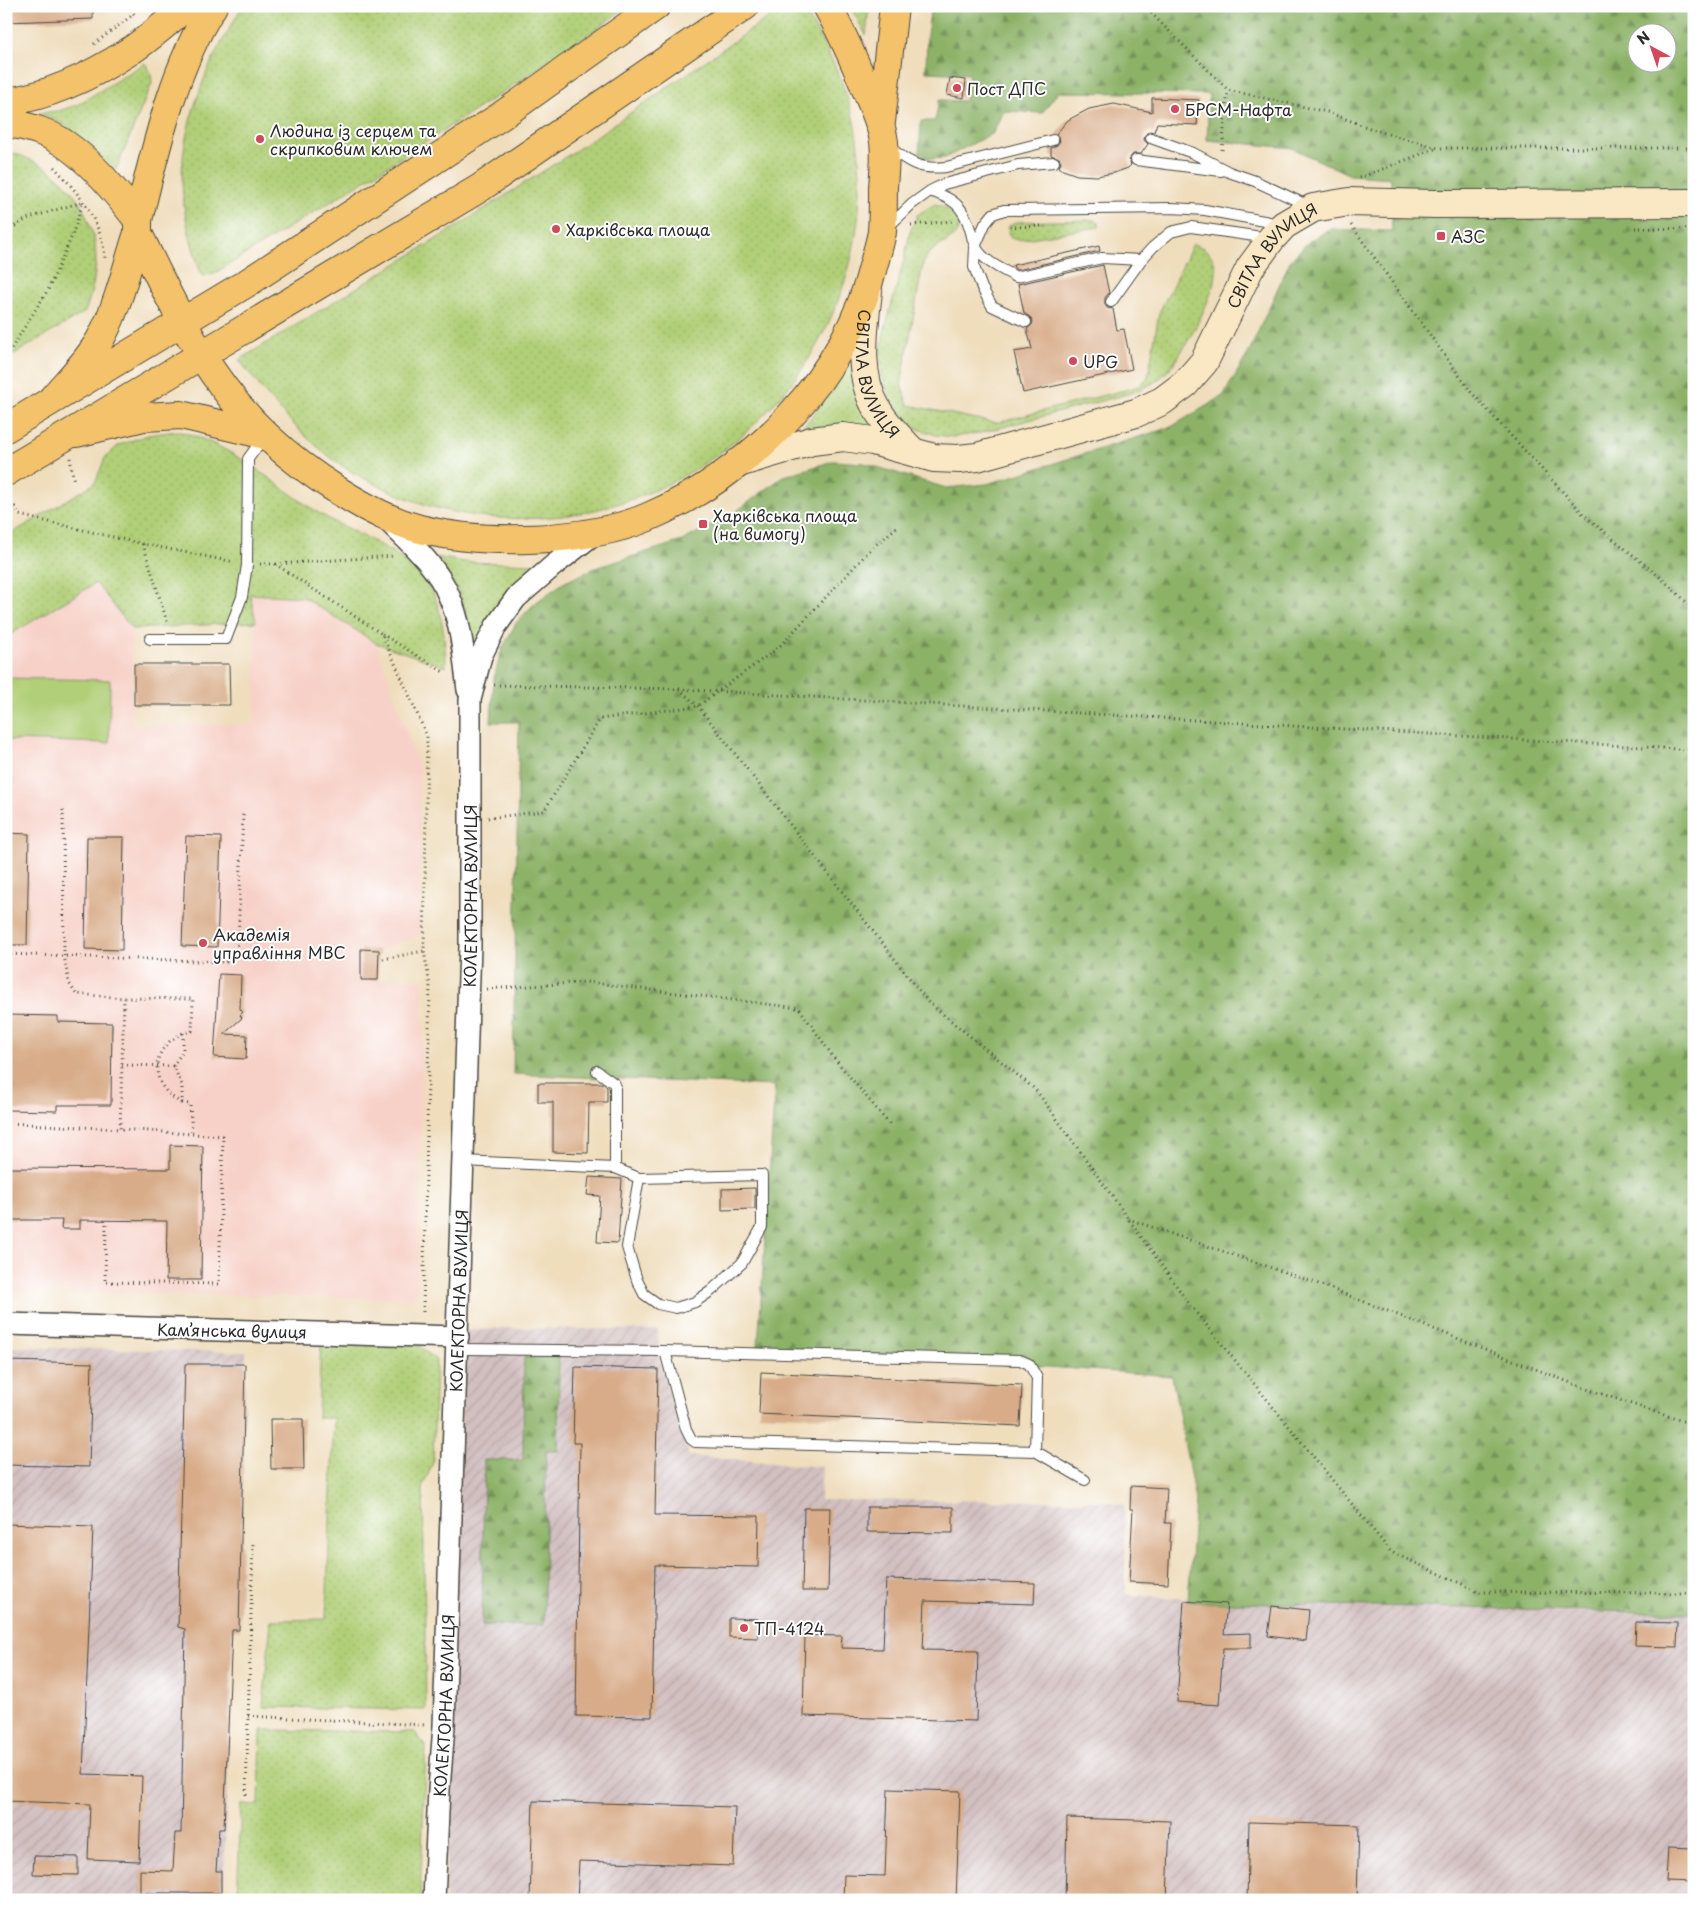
<svg xmlns="http://www.w3.org/2000/svg" width="1700" height="1906" font-family="'Playpen Sans',sans-serif">
  <style>
    .built { fill: #f7d1c8 }
    .industrial { fill: url(#industrial-furrows) }
    .grass { fill: url(#grass-dots); stroke: #6e7d51 }
    .forest { fill: url(#forest-firs); stroke: #5c6e4a; fill-rule: evenodd }
    .garden { fill: #b0cf77; stroke: #6e7d51 }
    .building { fill: #d8ac88 }
    .lines { fill: none; stroke-linecap: round; stroke-linejoin: round }
    .service-casing { stroke: #484641; stroke-width: 12 }
    .minor-casing { stroke: #484641; stroke-width: 24 }
    .secondary-casing { stroke: #484641; stroke-width: 30 }
    .primary-casing { stroke: #484641; stroke-width: 30 }
    .trunk-casing { stroke: #484641; stroke-width: 30 }
    .path { stroke: #484641; stroke-width: 3; stroke-dasharray: 1 4; stroke-linecap: butt }
    .service { stroke: #fff; stroke-width: 10 }
    .minor { stroke: #fff; stroke-width: 21 }
    .secondary { stroke: #fae7c3; stroke-width: 28 }
    .primary { stroke: #f3c26a; stroke-width: 28 }
    .trunk { stroke: #f3c26a; stroke-width: 28 }
    .poi-dot { fill: #d1495b; stroke: #fff; stroke-width: 2 }
    .labels { text-anchor: middle; dominant-baseline: central; stroke-width: 4; stroke-linejoin: round; paint-order: stroke }
    .poi-label { font-size: 16px; fill: #2b2b2b; stroke: #fff; text-anchor: start }
    .street-label { font-size: 16px; fill: #2b2b2b; stroke: #fff }
  </style>
  <defs>
    <pattern id="industrial-furrows" width="10" height="10" patternUnits="userSpaceOnUse" patternTransform="scale(1.25)"><rect width="10" height="10" fill="#d2bfc0"/><path d="M-1 1l2-2M0 10L10 0M9 11l2-2" fill="none" stroke="#b4a4a5"/></pattern>
    <pattern id="grass-dots" width="8" height="8" patternUnits="userSpaceOnUse" patternTransform="scale(1.25)"><rect width="8" height="8" fill="#b0cf77"/><path d="M2 2h.1M6 6h.1" fill="none" stroke="#98b267" stroke-width="1.8" stroke-linecap="round"/></pattern>
    <pattern id="forest-firs" width="22" height="20" patternUnits="userSpaceOnUse" patternTransform="scale(1.25)"><rect width="22" height="20" fill="#8cb268"/><path d="M5 1l3.5 6h-7zM16 11l3.5 6h-7z" fill="#739156"/></pattern>
  </defs>
  <rect width="100%" height="100%" fill="#fff"/>
  <filter id="ink" filterUnits="userSpaceOnUse"><feTurbulence type="fractalNoise" baseFrequency=".02" numOctaves="2"/><feDisplacementMap in="SourceGraphic" scale="10" xChannelSelector="R" yChannelSelector="G"/><feConvolveMatrix kernelMatrix="1 2 1 2 8 2 1 2 1" color-interpolation-filters="sRGB"/></filter>
  <filter id="wash" filterUnits="userSpaceOnUse"><feTurbulence type="fractalNoise" baseFrequency=".0096" numOctaves="4" result="noise"/><feDisplacementMap in="SourceGraphic" scale="20" xChannelSelector="R" yChannelSelector="G"/><feGaussianBlur stdDeviation="1.12" result="paint"/><feColorMatrix in="noise" values="0 0 0 0 0 0 0 0 0 0 0 0 0 0 0 0 0 1.4 0 .05"/><feComposite in="paint" operator="in"/></filter>
  <g filter="url(#wash)">
    <rect width="100%" height="100%" fill="#efddbc"/>
    <path class="built" d="M96,583L132,629V725L255,724L256,622L250,594L303,597L376,643L420,770V936L379,950L378,980L424,979L417,1299L6,1291V637Z"/>
    <path class="industrial" d="M507,1328L658,1330L660,1361L689,1456L822,1467L820,1500L1104,1501L1124,1505L1126,1594L1166,1598L1694,1612V1900H445L464,1331Z
      M6,1347L246,1352L240,1631L233,1630L223,1900H6Z"/>
    <path class="grass" d="M242,6H629C495,101 355,187 215,273L202,276C189,240 179,198 183,159C185,131 196,100 206,74C215,51 231,28 242,6Z
      M785,6H802C825,45 846,82 855,127C890,326 736,506 539,518C484,521 433,512 384,488C372,482 358,476 347,469C303,440 271,401 239,360L448,232L578,149Z
      M850,6H869L866,35Z
      M145,63L151,73L152,83L116,170C90,146 73,125 39,113L58,111L77,105Z
      M6,151C47,162 77,186 90,226C92,232 95,239 95,245C98,268 93,290 85,312L6,359Z
      M935,204C943,206 949,209 955,216C968,237 939,243 929,253C926,256 925,261 923,264L901,385L908,405L996,423L1140,386L1148,377L1159,313L1193,244C1206,247 1215,256 1216,271C1216,293 1185,350 1170,368C1161,380 1148,386 1135,392L980,433L953,437L936,435L918,429L901,415L888,396L882,373L880,354L884,332L904,260L910,232L917,215Z
      M1093,220L1099,222V227L1018,240L1011,238L1008,232L1009,226L1018,222Z
      M852,357L881,433L796,436L829,395Z
      M177,431C233,444 273,484 320,514C356,535 402,549 427,583C443,605 445,642 446,667L376,643L303,597L250,594L256,622L132,629L96,583L6,637V537L95,483L105,458L119,445L148,435Z
      M436,557L465,562L540,564L503,598L490,617L471,656C468,610 464,595 436,557Z
      M321,1336L416,1343L436,1360L433,1463L423,1485L426,1710L263,1707L271,1620L326,1619L334,1418H318Z
      M261,1730L415,1732L426,1747L420,1900H237L241,1804L259,1805Z"/>
    <path class="forest" d="M931,6H1694V1613L1188,1602L1195,1500L1172,1376L758,1346L775,1086L513,1074L519,722H491L494,678L502,649L516,623L535,603L563,583L595,568L682,541L734,513L784,476L833,461L864,463L946,488L987,484L1171,427L1223,396L1248,354L1290,261L1308,242L1330,229L1392,231L1391,178L1350,175L1292,148L1207,140L1209,94L1058,92L1042,113L1003,111L993,133L945,158L930,159L919,155L921,121H935L939,100L965,101L969,74L926,72L927,35ZM1638,32H1668V62H1638Z
      M524,1357H559L558,1451H546L544,1625H482L484,1460H523Z"/>
    <path class="garden" d="M6,678L110,680L109,743L6,740Z"/>
    <g id="blocks">
      <path class="building" d="M6,6H93V19L6,22Z
        M950,78L966,80L964,98L947,95Z
        M1152,98L1199,100L1197,125L1157,123L1154,132L1149,131L1145,135L1144,140L1148,144L1141,154H1133L1129,159L1131,165L1128,168L1114,173L1097,176L1077,175L1063,170L1059,167L1061,162L1059,158L1051,155V148L1057,145L1060,141L1059,138L1056,134L1068,120L1089,109L1114,104L1152,112Z
        M1099,246L1100,251L1017,270L1014,268L1013,265Z
        M1103,265L1109,293L1105,298V304L1107,308L1113,309L1117,330L1124,329L1132,369L1023,393L1014,352L1032,349L1027,329L1032,325L1033,322L1031,318L1024,313L1018,284Z
        M134,664H229L230,705H134Z
        M6,833L29,834L27,945H6Z
        M186,836L221,837L217,947L182,946Z
        M87,837H124L122,950L85,949Z
        M361,949L379,950L378,980H361Z
        M219,974L241,975L240,1009L243,1012L240,1015L242,1018L224,1034L247,1035L246,1059L214,1057Z
        M6,1015L58,1016V1022L112,1023L111,1105H57V1111L6,1110Z
        M538,1083H602L607,1087V1102H589L588,1153L553,1152V1102H538Z
        M170,1145L203,1146L201,1280H166L167,1221L80,1220V1229H61L62,1220H6V1168L170,1169Z
        M589,1177L622,1179L618,1243L597,1242L600,1196L587,1195Z
        M755,1188V1209L722,1210V1189Z
        M6,1361L92,1363L89,1467L6,1465Z
        M185,1364H245L239,1630H232L224,1829H219L216,1871H221V1893H140V1870L173,1871L175,1833H181L185,1629L178,1627Z
        M575,1367L658,1369L655,1515L759,1516L758,1567L655,1565L652,1717L576,1716L580,1443H573Z
        M761,1372L1022,1385L1020,1426L759,1414Z
        M270,1419H303L304,1469H271Z
        M1131,1486L1167,1488L1165,1523H1171L1168,1584L1129,1582L1133,1509H1130Z
        M867,1507H953V1533L867,1532Z
        M804,1508H830L828,1591H802Z
        M6,1524L93,1527L83,1774L142,1776L139,1861L88,1859L90,1804L6,1801Z
        M886,1579L1035,1583L1034,1604L925,1601L923,1650L978,1651L976,1721L803,1716L805,1635L842,1636L841,1648L883,1649Z
        M1184,1601L1227,1604L1224,1634L1251,1633V1648H1223L1219,1705L1177,1702Z
        M1272,1606L1309,1610L1306,1641L1268,1636Z
        M729,1618L758,1619V1638L729,1637Z
        M1636,1622L1678,1623L1677,1647L1635,1646Z
        M888,1789L960,1791L956,1900H843L844,1875L885,1876Z
        M533,1801L735,1807L733,1866L579,1861L577,1900H530Z
        M1067,1818L1170,1821L1167,1900H1065Z
        M1249,1822L1359,1825L1357,1900H1247Z
        M1668,1847L1694,1848V1882L1666,1881Z
        M34,1856L78,1857V1875L33,1874Z"/>
    </g>
  </g>
  <g filter="url(#ink)">
    <use href="#blocks" fill-opacity="0" stroke="#484641" stroke-width="1"/>
    <g class="lines">
      <g class="service-casing">
        <path id="service" d="M1151,138L1193,153L1229,172L1255,181L1311,207
          M889,147C909,163 920,170 946,167L1053,140
          M1136,160L1221,171
          M930,191C952,198 963,205 970,229C972,234 972,242 976,247C984,262 1002,269 1016,277L1102,258L1141,260
          M888,227L912,204L930,191L944,184L1018,165L1054,162
          M1111,302L1141,260L1153,247L1171,232L1191,227L1269,238
          M1026,322L992,306L982,288L974,267L975,247L985,224L993,214L1004,210L1172,208L1205,210L1280,224
          M150,639H226L242,597L247,565L248,459L263,438
          M597,1071L615,1084V1168
          M463,1161L615,1168L639,1178L762,1175V1227L742,1263L711,1291L695,1302L676,1308L658,1304L644,1294L637,1280L627,1247L639,1178
          M457,1349L665,1351L686,1429L691,1439L695,1442L1035,1451L1085,1480
          M665,1351L1020,1360L1029,1364L1037,1378L1035,1451"/>
      </g>
      <g class="minor-casing">
        <g id="minor">
          <path d="M386,519C408,541 437,566 449,596C462,625 464,659 468,690"/>
          <path d="M6,1324L458,1337"/>
          <path id="s1" d="M434,1900L439,1790L444,1726L470,946V700L481,656L496,626L516,598L554,565L595,533"/>
        </g>
      </g>
      <g class="secondary-casing">
        <g id="secondary">
          <path id="s2" d="M868,291C864,330 856,373 877,409C886,425 900,438 912,451"/>
          <path id="s3" d="M738,463L812,441L843,437L873,441L934,458L959,459L977,457L1136,413L1162,401L1185,384L1204,362L1250,268L1272,238L1284,225L1313,208L1349,202L1435,204L1694,203"/>
        </g>
      </g>
      <g class="primary-casing">
        <path id="primary" d="M213,6C174,66 155,151 138,220V233C173,306 207,381 268,437C305,472 370,516 420,529C483,545 587,543 648,517C753,472 847,376 874,263C877,253 880,242 882,232C883,217 883,201 883,187C884,172 886,156 884,142C882,127 876,113 870,99C857,67 844,36 827,6
          M6,102C50,96 93,75 130,51C150,38 168,21 187,6
          M6,122C17,125 29,127 40,131C79,145 113,188 138,220
          M881,122L894,6
          M53,398C70,378 91,358 103,334C119,303 127,266 138,233
          M77,433L144,417L181,415L265,435"/>
      </g>
      <g class="trunk-casing">
        <path id="trunk" d="M6,428L247,283L501,116L656,6
          M6,472L480,188L745,6"/>
      </g>
      <path class="path" d="M1144,6L1228,90L1327,112L1375,130L1438,148H1694
        M94,44L134,14L127,6
        M1222,150L1228,90
        M54,167C78,192 102,222 105,258
        M1359,178L1437,148
        M911,225L952,221
        M1351,225L1471,392L1585,516L1661,578L1694,609
        M1010,227L1044,226
        M1635,228L1694,229
        M6,231L29,218L82,202
        M6,357L49,288L72,236L83,202
        M70,458L74,482
        M6,512L15,507L19,515L143,544L234,562
        M143,544L168,625
        M260,564H275L382,634L427,736L424,951L430,986L423,1314
        M276,564L394,556
        M382,634L445,673
        M494,685L679,689L1694,750
        M679,689L698,706L928,1002L1036,1090L1190,1305L1391,1552L1480,1592L1694,1593
        M63,810L64,955L69,983L76,994L124,998L193,999L192,1031L183,1033V1051L173,1066L182,1085V1103L190,1104L192,1134
        M488,818L544,811L600,719L698,706L778,648L872,548L897,527
        M6,954L226,962L238,944L243,812
        M383,959L424,951
        M487,989L586,982L799,1008L834,1058L890,1125
        M122,1065L173,1066
        M182,1103C148,1086 149,1048 183,1033
        M6,1123L120,1129L124,998
        M1128,1219L1319,1284L1584,1388L1694,1425
        M106,1224L105,1282L219,1284L223,1136L120,1129
        M248,1716L426,1725
        M246,1795L253,1543"/>
      <use href="#service" class="service"/>
      <use href="#minor" class="minor"/>
      <use href="#secondary" class="secondary"/>
      <use href="#primary" class="primary"/>
      <use href="#trunk" class="trunk"/>
    </g>
  </g>
  <g class="poi-dot">
    <circle cx="957" cy="88" r="5"/>
    <circle cx="1175" cy="109" r="5"/>
    <circle cx="260" cy="139" r="5"/>
    <circle cx="556" cy="229" r="5"/>
    <rect x="1436" y="231" width="10" height="10" rx="2.5"/>
    <circle cx="1073" cy="361" r="5"/>
    <rect x="698" y="519" width="10" height="10" rx="2.5"/>
    <circle cx="203" cy="943" r="5"/>
    <circle cx="744" cy="1628" r="5"/>
  </g>
  <g class="labels">
    <g class="poi-label">
      <text x="967" y="88">Пост ДПС</text>
      <text x="1185" y="109">БРСМ-Нафта</text>
      <text x="270" y="130">Людина із серцем та<tspan x="270" dy="18">скрипковим ключем</tspan></text>
      <text x="566" y="229">Харківська площа</text>
      <text x="1451" y="236">АЗС</text>
      <text x="1083" y="361">UPG</text>
      <text x="713" y="515">Харківська площа<tspan x="713" dy="18">(на вимогу)</tspan></text>
      <text x="213" y="934">Академія<tspan x="213" dy="18">управління МВС</tspan></text>
      <text x="754" y="1628">ТП-4124</text>
    </g>
    <g class="street-label">
      <text stroke="none"><textPath href="#s3" startOffset="625">СВІТЛА ВУЛИЦЯ</textPath></text>
      <text stroke="none"><textPath href="#s2" startOffset="86">СВІТЛА ВУЛИЦЯ</textPath></text>
      <text stroke="none"><textPath href="#s1" startOffset="1005">КОЛЕКТОРНА ВУЛИЦЯ</textPath></text>
      <text stroke="none"><textPath href="#s1" startOffset="600">КОЛЕКТОРНА ВУЛИЦЯ</textPath></text>
      <text transform="translate(232 1330) rotate(1)">Камʼянська вулиця</text>
      <text stroke="none"><textPath href="#s1" startOffset="195">КОЛЕКТОРНА ВУЛИЦЯ</textPath></text>
    </g>
  </g>
  <rect width="1700" height="1906" fill="none" stroke="#fff" stroke-width="25"/>
  <g transform="translate(1652 48) rotate(320)"><circle r="24" fill="#ffffff" stroke="#aaaaaa"/>
  <path d="M0-4L9 19L0 12L-9 19Z" fill="#d1495b"/>
  <text y="-8" font-size="14" font-weight="bold" text-anchor="middle" fill="#2b2b2b">N</text>
  </g>
</svg>
